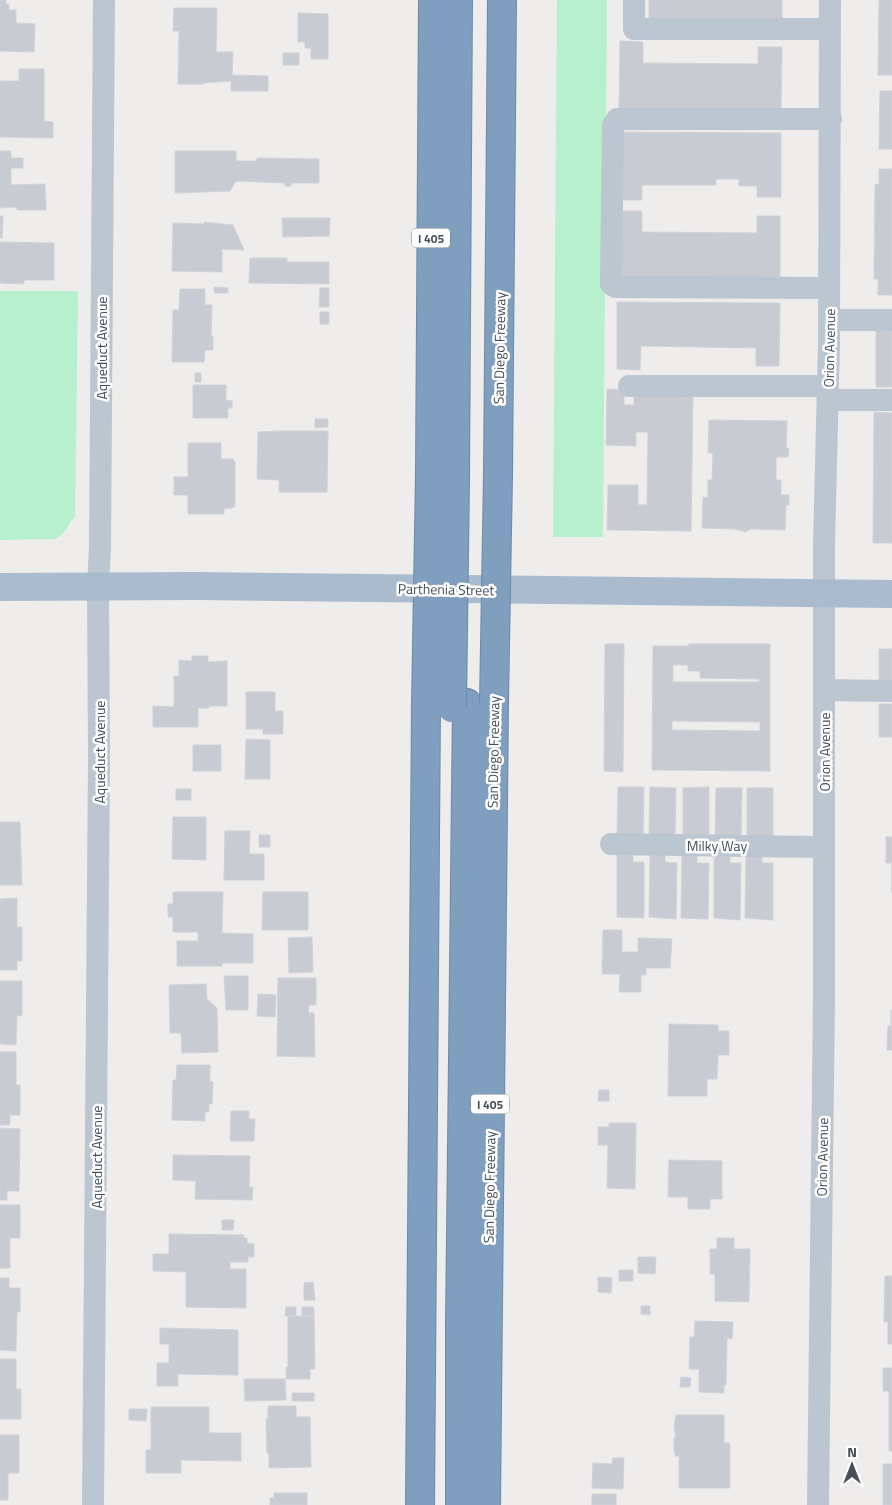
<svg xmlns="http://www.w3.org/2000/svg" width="892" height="1505" font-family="'Titillium Web',sans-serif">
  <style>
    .green { fill: #b6f0cd }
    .building { fill: #c8cbd1; stroke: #cfd2d8; fill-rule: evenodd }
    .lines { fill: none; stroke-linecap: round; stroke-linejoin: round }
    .highway-casing { stroke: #6c89aa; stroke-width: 30 }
    .minor { stroke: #bcc6d0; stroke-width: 22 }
    .major { stroke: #aabbcd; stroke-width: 28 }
    .highway { stroke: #809ebe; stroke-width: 28 }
    .highway-bridge-casing { stroke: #6c89aa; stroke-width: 30; stroke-linecap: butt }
    .highway-bridge { stroke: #809ebe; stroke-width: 28 }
    .labels { text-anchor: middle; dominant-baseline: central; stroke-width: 5; stroke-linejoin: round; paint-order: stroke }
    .shield { fill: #fff; stroke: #7c848c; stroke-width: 1 }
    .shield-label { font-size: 12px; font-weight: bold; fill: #444f5a }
    .street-label { font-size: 14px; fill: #444f5a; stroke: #fff }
  </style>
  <rect width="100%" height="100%" fill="#efecec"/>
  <path class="green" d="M557,0H607L603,537H553Z
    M0,291H78L75,516C68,524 66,534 55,539L0,540Z"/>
  <path class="building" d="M0,0H6V4H9V10H16V23L35,24L34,52L0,51Z
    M649,0H782V26L649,25Z
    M879,0H892V75H878Z
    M174,8H217L216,52H233L232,75L268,76V91H231V81L203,83V84H178L179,31H173Z
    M298,13L328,14V59H311V48H305V42H298Z
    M620,41L643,42V63L758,64V47H782L781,110L619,108Z
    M283,53H299V65H283Z
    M19,69H44V121L53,122V138L0,137V81H19Z
    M880,91H892V149H879Z
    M619,132L781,133V197H757V186H739V179H716V185H642V200H618Z
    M0,151H11V158H23V168H11V185L45,184L46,210H17V207L0,208Z
    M175,151H236V161H257V158L319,159V183H291V186H285V183L236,181L230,191L175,193Z
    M879,169H892V295H878V279H874L875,184L879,185Z
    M618,211H642V232L757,233V216H780V279L618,278Z
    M0,216H3L2,238H0Z
    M282,218H330L329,236L283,237Z
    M204,222L233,225L244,250L222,249V272L172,271L173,223L204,224Z
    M0,242L54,243V280H24V284L0,283Z
    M250,258H287V262H329V284L249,283Z
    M214,287L228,288V293H214Z
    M320,288H329V307H319Z
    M180,289H205V305H212L211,336H213V350H205L204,362H172L173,310H179Z
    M617,302L780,303L779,366H756V348L641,346L640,370L617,369Z
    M320,312H329V324H320Z
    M892,328V387H876V329Z
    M195,373H201V382H195Z
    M193,385H226V400L232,401V408H228V418H193Z
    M607,389L624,390V405H634V396L693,397L691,531L607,530L608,485H638V505H647L648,432H636V446L606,445Z
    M874,412L892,413V543H873Z
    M315,419H328V427L315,428Z
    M709,420L787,421L786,448H789L788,457H776V480H781V495H789V505H786L785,530L751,529L745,532L735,529L702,528L703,497L708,498V480H712L713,453H708Z
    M280,431H328L327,492H279V480L257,479L258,432Z
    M188,443H221V459H233L235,462V506L232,508L224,509V514H188V495H174V477H188Z
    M605,644H624L623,772L604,771Z
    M689,644H770V771L652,770L653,646H688ZM673,665H688V671H700V678L759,679V682H673ZM672,721L760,722V731L672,730Z
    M879,649H892V683H879Z
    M192,656H208V662L227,661V706H209V708H198V727H153V706L174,707V676H179V660L192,661Z
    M246,692H275V711H283V734H263V729H246Z
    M879,704H892V737H879Z
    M246,739L270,740V779H245Z
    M193,745H221V771H193Z
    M618,787H644L643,837L617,836Z
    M650,787L676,788L675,837L649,836Z
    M709,787V837H683V788Z
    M716,788H742L741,837H715Z
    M747,788H773V837H747Z
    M176,789H191V800H176Z
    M173,817H206V860L172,859Z
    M0,822H20L22,885H0Z
    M225,831H250L249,854H264V880H224Z
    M259,835H270V847H259Z
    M886,837H892V893V863H886Z
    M617,855H633V862H644V918L617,917Z
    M650,855H665V862L677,863L676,919L649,917Z
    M682,855H697V863H709L708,919L681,918Z
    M714,856H730V863H741L740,920L714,918Z
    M746,856H762V863H773V920L745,918Z
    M173,892H223L222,933L253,934V963H222V966H177V941H198V932H173V917H168V904H173Z
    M263,892H308V930H262Z
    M17,898V927H22V961H17V970H0V899Z
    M603,930H622V952H638V938L672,939L670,968H646V975H641V992H619L620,974H602Z
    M312,937L313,972L289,973L288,938Z
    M224,976H248V1010H226Z
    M278,978H316V1005H309L308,1013H314L315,1057L277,1056Z
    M0,981H22V1016L17,1015L16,1045L0,1044Z
    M206,984L207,999L217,1008L218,1052L182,1053L181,1033H170L169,985Z
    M258,994L276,995L275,1017L257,1016Z
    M891,1010L892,1050H887L888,1026H891Z
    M669,1024L718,1025V1031H729V1055H718L717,1079H707V1096H668Z
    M0,1052H16V1085H20V1115H10V1125H0Z
    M177,1065H210V1082H213L212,1104H209V1112H205V1121L172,1120L173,1080H176Z
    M599,1090H609V1101H598Z
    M231,1111H249V1119H255L254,1141H230Z
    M609,1123H636L635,1189L607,1188L608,1145H598V1127H609Z
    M0,1128L20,1129L19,1191H7V1200H0Z
    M173,1155L250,1156L249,1187H253L252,1200L195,1199L196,1181L173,1180Z
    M669,1160L722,1161V1199H710V1209H688V1197H668Z
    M0,1205H20V1238H10V1268H0Z
    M222,1220H234L233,1230H222Z
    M169,1234L244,1235L243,1238H247V1243L254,1244V1257H248V1262H230V1269H246V1308L186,1307V1272L153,1271V1254H169Z
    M717,1238H734V1249H750L749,1302L715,1301V1274H710V1249H717Z
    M638,1257H656L655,1274L638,1273Z
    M619,1270H633V1281H619Z
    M885,1276H892V1344H888V1322H884Z
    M598,1277L612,1278L611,1293L598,1292Z
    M0,1278H9V1288H20V1312H17L16,1351L0,1350Z
    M313,1282L315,1300H304V1283Z
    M641,1306H650V1315L641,1314Z
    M286,1307H296V1316H285Z
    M302,1307H314V1316H302Z
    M288,1316H314L315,1369H310V1379H286V1367H288Z
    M695,1321L733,1322L732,1339L727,1338L726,1385H724V1393L699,1392V1369H689L690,1337H694Z
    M160,1328L238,1330V1375L178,1374V1386H157V1363H169V1344H160Z
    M0,1359H16V1389H21V1419H0Z
    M883,1368H892V1451H889V1391H883Z
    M681,1377L691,1378L690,1387H680Z
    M244,1379H285L286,1400L245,1401Z
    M292,1393H314V1401H292Z
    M268,1406H296V1417H310L311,1467L269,1468V1453H267L266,1419H268Z
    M151,1407H209V1433H241V1461L181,1460V1473H146V1450H151Z
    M129,1409H147L146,1421L129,1420Z
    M676,1415H724V1443H730V1488H679V1456H675V1452H674V1437H676L674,1427Z
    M0,1435H19V1473H8V1500H0Z
    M613,1458H624L623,1489L592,1488L593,1463L612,1464Z
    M883,1464H892V1505H883Z
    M274,1493H307V1505H270V1498H274Z
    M592,1494H616V1505H592Z"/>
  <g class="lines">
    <g class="highway-casing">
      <path id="highway" d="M430,475L433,0
        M498,475L502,0
        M455,478L458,0
        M420,1505L426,704
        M460,1505V1326L467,703
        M486,1505L494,703"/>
    </g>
    <path class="minor" d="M634,0V29H830
      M829,288L615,287L611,284L613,125L617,119H831
      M829,320H892
      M629,386H828
      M828,400H892
      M824,690L892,691
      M611,844L824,847
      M93,1505L99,758L98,588L100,545L104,0
      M818,1505L824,998V545L829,343L830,0"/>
    <path class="major" d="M0,587L198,586L892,594"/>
    <use href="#highway" class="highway"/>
    <g class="highway-bridge-casing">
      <path id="highway-bridge" d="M494,703L498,475
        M426,704L430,475
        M452,708L455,478"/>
    </g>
    <use href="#highway-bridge" class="highway-bridge"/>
  </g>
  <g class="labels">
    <g class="shield">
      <rect x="412" y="228.5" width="38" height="19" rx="4"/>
      <rect x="471" y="1094.5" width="38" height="19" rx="4"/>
    </g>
    <g class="shield-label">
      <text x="431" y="238">I 405</text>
      <text x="490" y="1104">I 405</text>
    </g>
    <g class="street-label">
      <text transform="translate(101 348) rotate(-90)">Aqueduct Avenue</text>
      <text transform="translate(499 348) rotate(-89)">San Diego Freeway</text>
      <text transform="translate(829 348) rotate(-89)">Orion Avenue</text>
      <text transform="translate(446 589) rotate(1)">Parthenia Street</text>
      <text transform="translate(99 752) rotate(-90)">Aqueduct Avenue</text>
      <text transform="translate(493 752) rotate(-89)">San Diego Freeway</text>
      <text transform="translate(824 752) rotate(-90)">Orion Avenue</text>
      <text x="717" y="845">Milky Way</text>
      <text transform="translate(96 1157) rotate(-90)">Aqueduct Avenue</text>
      <text transform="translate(822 1157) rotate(-89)">Orion Avenue</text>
      <text transform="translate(489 1187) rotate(-89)">San Diego Freeway</text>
    </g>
  </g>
  <g transform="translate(852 1465)" stroke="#ffffff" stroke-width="4" paint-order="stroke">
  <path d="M0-4L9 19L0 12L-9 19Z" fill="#444f5a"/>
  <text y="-8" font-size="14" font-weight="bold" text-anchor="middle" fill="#444f5a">N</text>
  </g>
</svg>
